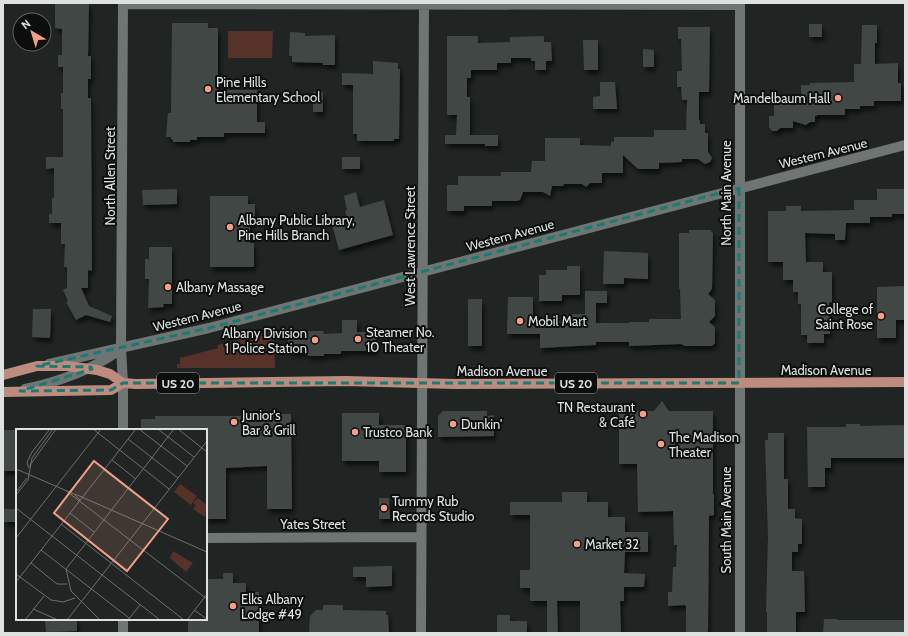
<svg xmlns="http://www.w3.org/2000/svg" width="908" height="636" font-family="Cabin,sans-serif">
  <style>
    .green { fill: #563229 }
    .building { fill: #414745; filter: url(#shadow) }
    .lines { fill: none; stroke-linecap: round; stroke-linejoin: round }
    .minor { stroke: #6e7572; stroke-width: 10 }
    .major { stroke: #bd8c7e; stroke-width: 10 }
    .marked { fill: none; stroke: #197b74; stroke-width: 3; stroke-dasharray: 8 5; stroke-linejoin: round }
    .poi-dot { fill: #f49e89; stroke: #0b0e0d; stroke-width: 1.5 }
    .labels { text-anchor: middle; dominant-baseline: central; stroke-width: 4; stroke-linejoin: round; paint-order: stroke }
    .shield { fill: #0b0e0d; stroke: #9ea2a0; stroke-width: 1 }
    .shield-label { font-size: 12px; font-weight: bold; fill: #dde1df }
    .poi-label { font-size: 13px; fill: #dde1df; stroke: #0b0e0d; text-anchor: start }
    .street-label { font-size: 13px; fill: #dde1df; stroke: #0b0e0d }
    .inset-road { fill: none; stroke: #6c706e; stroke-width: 1 }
    .view { fill: #f49e89; fill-opacity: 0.15; stroke: #f49e89; stroke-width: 2 }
    .inset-edge { fill: none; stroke: #dde1df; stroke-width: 2 }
  </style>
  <defs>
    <filter id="shadow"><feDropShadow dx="2.5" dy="4.5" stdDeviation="2" flood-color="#0009"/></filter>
  </defs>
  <rect width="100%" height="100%" fill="#202523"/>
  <path class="green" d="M228,31H273L272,58H228Z
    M274,330L275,368H177V364H180V358L218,348V345Z"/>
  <path class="building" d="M55,3H89L88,56H91V79H88V98H91L92,271L88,270V288H81L89,306L112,316L110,322L86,315L76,320L66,302L68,301L63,290L67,288V267H64L65,244H61V223H49V214H52V198H54V168L46,169V157H63V109H61V93H63V67H58V55H62V29L55,28Z
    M172,23H208V28H218V90H257V122H265V133H224V137H197V140H190V142H173V140L171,139V137H166L168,113H171Z
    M809,24H822V37H809Z
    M862,25H877V43H875V64L898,63V83H901V101H874V106H860V109H845V115H817V116H815V122H810L806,125L793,121V128H780L777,131H772L769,127V116H774V100H778L779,97H801V85H810V83L854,82V64H861Z
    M678,27H710L709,92H699V120H700V124H705V133H708V152L712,158L710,162L705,164L698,159H682V162L659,163V169H638L623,155V173H602V183H590L586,187L582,184H564L563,186H552L550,196L543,192H523L520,200L517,201H492V206H464V211H447V185H458V176H501V172H531L532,161H545V138H580V145L611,146V142H614V137H654V130H686L687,100H682L681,87H677V71H682L681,39H678Z
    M290,32L305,33V36L335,35V65H323V63L292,62V56H289Z
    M447,36H478V43L510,42V37L544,36V42H551L552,61H546V70H535V61H531V58H511V63H497V70H471V78H467V97H470V135H498V146H485V144H445V135H456L457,115H447Z
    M583,40H598V70H584Z
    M643,49L654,50V67H643Z
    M373,61L398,63V69H400L399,139H394V141H357V134H353V85H342V73L373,74Z
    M600,82H615L617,109H593V97L600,96Z
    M313,92H323V112H313Z
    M342,157H360V169H342Z
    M177,189V204L143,205L142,190Z
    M877,189H905V214H892V217H870V223H846L845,240H835V234L805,233L806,262H823V272H832V302L829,303L830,334H824V343H807V335H801V304H798V292H793V280H783V262H768V211H786V206H801V211L854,210V200H877Z
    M356,192L360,207L384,200L393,235L339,250L331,221L347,217L345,211L347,210L344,196Z
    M210,196H248V204H255V222H250V243H254V267H210Z
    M689,230H710L713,233L712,289L708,294L715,300V316L709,322L715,327V343L712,346H685L681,344L629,346V342H596V345L540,348V334H507L508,297H533V321H567V314H585V291H607V303H596V323H629V322H649V319H681L680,289H679V233H689Z
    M149,247H172V304H163L164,307L148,308L149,279H145V259H149Z
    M604,251L648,253V279L624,278V284H603Z
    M567,266H580V295H562V301H539V275H546V270H567Z
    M905,286V320H896V338H877V287Z
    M468,299H482V346H468Z
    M33,309H51L50,338L32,337Z
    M342,320H357V332H367V334H376V351H341V354H324V356H308V353H291V352H288V337H291V333H308V331H323L324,334L342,333Z
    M662,401L669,411H713V494H714V515L709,516L708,633H686V607L685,605L668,606V592H672L673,567H676L677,545H674L673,511L638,512L637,464H619V411H654Z
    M443,411H487V416L494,415V436L438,437V416Z
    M342,413H379V425H406V472H379V461H342Z
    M249,414H291L292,509H267V466L226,468V519H206V507H207V467H208V430H141V419H155V416H249Z
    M846,424H860V426L905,425V458H831V468H825V487H808L807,427H846Z
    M3,430H17V471H3Z
    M768,433H784V479H788V509H795V518L802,519V544H798V552H792V571H804L805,612H796V633H767V612H766L768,537L765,440H768Z
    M562,492H587V502H608V517H625V532H648V552H625L624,573L645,574L644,587H624V601H620L621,633H580V601H557L558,633H547V601H530V588H520V570H530V515H510V502H562Z
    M379,498H389L390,519H379Z
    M4,509H17V522H4Z
    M387,566H392V586L366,587V577H353V567Z
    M223,573H233V583H246V592H259V633L188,632V619H206V579H223Z
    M323,605H343V610L386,611V615H388L389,633H309L310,616L316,610H323Z
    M497,615H510V621H527V633H497Z
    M45,619H77V631L46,632Z
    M824,619H837V620H904L905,633H823Z"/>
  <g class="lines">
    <path class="minor" d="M123,4L740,5
      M49,364L209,328L905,145
      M25,389C58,382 90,371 118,351
      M123,430V383L121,348L123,3
      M206,538L421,537
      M123,633V619
      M421,633L424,3
      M740,633V3"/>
    <path class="major" d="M3,375L37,366H67L97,370L110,374L123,383L136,384L346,381L455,384L905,382
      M3,392L111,390L123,383"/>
  </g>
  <path class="marked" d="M739,188V383H123L111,390L20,391L92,369L91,367L37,366L209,328Z"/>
  <g class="poi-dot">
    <circle cx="208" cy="89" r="4"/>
    <circle cx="838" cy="98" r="4"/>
    <circle cx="230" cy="227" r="4"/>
    <circle cx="168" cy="287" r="4"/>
    <circle cx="881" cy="316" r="4"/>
    <circle cx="520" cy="321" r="4"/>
    <circle cx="358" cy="339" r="4"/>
    <circle cx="315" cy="340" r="4"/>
    <circle cx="643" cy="414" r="4"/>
    <circle cx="234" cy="422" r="4"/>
    <circle cx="453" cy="424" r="4"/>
    <circle cx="355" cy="432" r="4"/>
    <circle cx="661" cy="444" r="4"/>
    <circle cx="384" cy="508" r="4"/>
    <circle cx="577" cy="544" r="4"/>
    <circle cx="233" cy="606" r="4"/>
  </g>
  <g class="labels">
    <g class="shield">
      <rect x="157" y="373" width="42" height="20" rx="3"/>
      <rect x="555" y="373" width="42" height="20" rx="3"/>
    </g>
    <g class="shield-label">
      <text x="178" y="383">US 20</text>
      <text x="576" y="383">US 20</text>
    </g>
    <g class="poi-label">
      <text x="216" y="82">Pine Hills<tspan x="216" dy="15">Elementary School</tspan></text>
      <text x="830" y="98" text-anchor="end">Mandelbaum Hall</text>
      <text x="238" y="220">Albany Public Library,<tspan x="238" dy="15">Pine Hills Branch</tspan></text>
      <text x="176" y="287">Albany Massage</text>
      <text x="873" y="309" text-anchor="end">College of<tspan x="873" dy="15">Saint Rose</tspan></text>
      <text x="528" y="321">Mobil Mart</text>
      <text x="366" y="332">Steamer No.<tspan x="366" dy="15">10 Theater</tspan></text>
      <text x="307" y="333" text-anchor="end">Albany Division<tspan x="307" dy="15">1 Police Station</tspan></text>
      <text x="635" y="407" text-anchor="end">TN Restaurant<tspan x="635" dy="15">&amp; Café</tspan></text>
      <text x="242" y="415">Junior's<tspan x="242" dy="15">Bar &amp; Grill</tspan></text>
      <text x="461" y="424">Dunkin'</text>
      <text x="363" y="432">Trustco Bank</text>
      <text x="669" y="437">The Madison<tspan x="669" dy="15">Theater</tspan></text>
      <text x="392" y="501">Tummy Rub<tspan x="392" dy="15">Records Studio</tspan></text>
      <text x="585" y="544">Market 32</text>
      <text x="241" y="599">Elks Albany<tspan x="241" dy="15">Lodge #49</tspan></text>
    </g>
    <g class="street-label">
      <text transform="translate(823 153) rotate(-14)">Western Avenue</text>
      <text transform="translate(110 176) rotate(-90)">North Allen Street</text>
      <text transform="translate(726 193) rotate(-90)">North Main Avenue</text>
      <text transform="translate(510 235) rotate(-15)">Western Avenue</text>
      <text transform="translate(410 246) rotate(-90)">West Lawrence Street</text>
      <text transform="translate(197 316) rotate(-14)">Western Avenue</text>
      <text x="826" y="370">Madison Avenue</text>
      <text x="502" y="371">Madison Avenue</text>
      <text transform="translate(726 520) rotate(-90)">South Main Avenue</text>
      <text x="313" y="524">Yates Street</text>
    </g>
  </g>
  <g transform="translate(16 429)">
    <rect width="191" height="191" fill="#202523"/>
    <path d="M164,55L181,67L175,76L158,63ZM182,69L191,76L189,88L177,80L180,76L177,74ZM157,122L177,134L170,143L154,129Z" fill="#563229"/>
    <path class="inset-road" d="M77,0L153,60M123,0L171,37M142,0L178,28M162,0L191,23M112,10L162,49M96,31L120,50M12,37L11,33L16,23L34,0M12,39L40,0M0,40L58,65L64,71M88,41L138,80M49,61L191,170M0,63L11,49M59,65L191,123M0,66L12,51L16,29L37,0M0,79L144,191M54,84L78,103M45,95L168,191M0,109L85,0M25,121L113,189M15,134L41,155H51M0,145L35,171L47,173L59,169M0,153L120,0M17,180L42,191M178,181L191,190M9,191L28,167M51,191L191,12M84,191L55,162L50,140L158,0M112,191L124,176M171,191L191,165"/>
    <path class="view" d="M78,32L152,90L111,142L38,84Z"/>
    <rect width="191" height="191" class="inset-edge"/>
  </g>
  <rect width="908" height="636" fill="none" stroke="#dde1df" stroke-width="8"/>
  <g transform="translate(32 32) rotate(322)"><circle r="19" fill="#0b0e0d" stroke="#5f6261"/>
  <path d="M0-3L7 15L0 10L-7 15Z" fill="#f49e89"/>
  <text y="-6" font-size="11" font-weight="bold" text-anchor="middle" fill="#dde1df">N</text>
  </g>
</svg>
